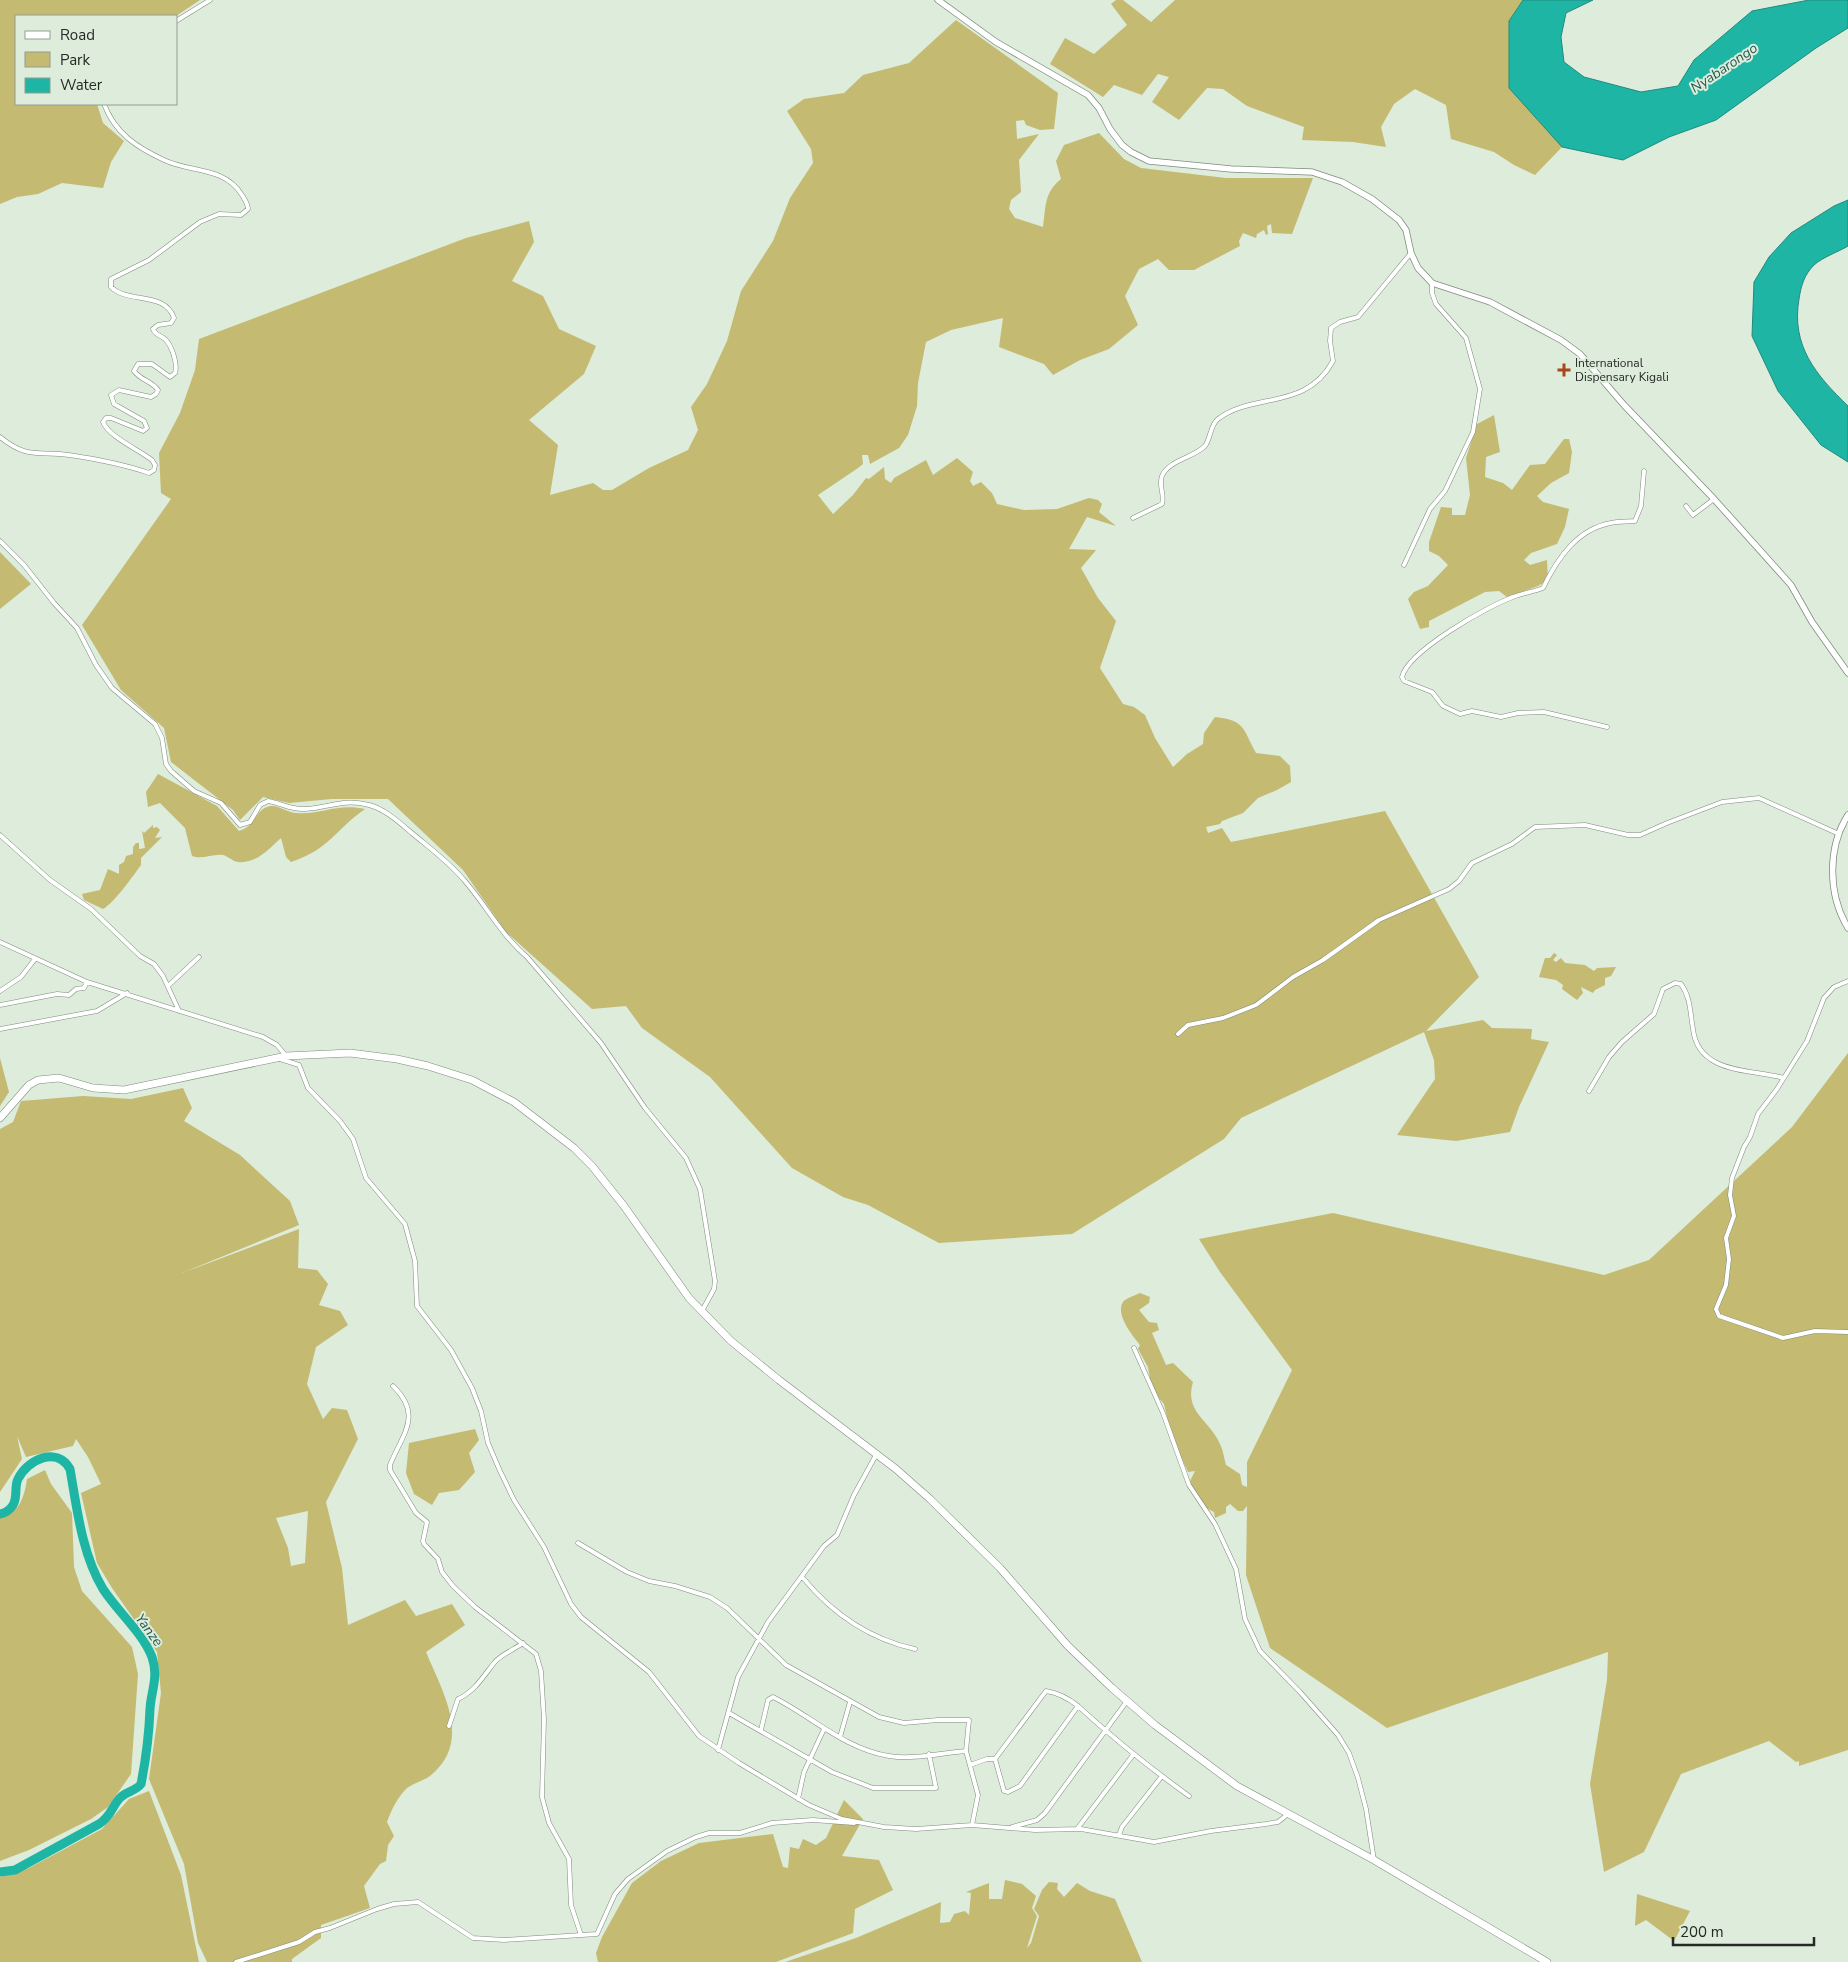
<svg xmlns="http://www.w3.org/2000/svg" width="1848" height="1962" font-family="'Nunito Sans',sans-serif">
  <style>
    .green { fill: #c4ba72; fill-rule: evenodd }
    .water { fill: #1eb5a4; stroke: #208b7e }
    .lines { fill: none; stroke-linecap: round; stroke-linejoin: round }
    .river { stroke: #1eb5a4; stroke-width: 9 }
    .minor-casing { stroke: #7e8c7c; stroke-width: 5 }
    .secondary-casing { stroke: #7e8c7c; stroke-width: 7 }
    .trunk-casing { stroke: #7e8c7c; stroke-width: 8 }
    .minor { stroke: #fff; stroke-width: 4 }
    .secondary { stroke: #fff; stroke-width: 5.5 }
    .trunk { stroke: #fff; stroke-width: 7 }
    .poi-dot { fill: #ab451c; stroke: #ddecdb; stroke-width: 2 }
    .labels { text-anchor: middle; dominant-baseline: central; stroke-width: 4; stroke-linejoin: round; paint-order: stroke }
    .poi-label { font-size: 12px; fill: #252a24; stroke: #ddecdb; text-anchor: start }
    .water-label { font-size: 14px; font-style: italic; fill: #225952; stroke: #ddecdb }
  </style>
  <rect width="100%" height="100%" fill="#ddecdb"/>
  <path class="green" d="M0,0H200L176,16H16V104H97L103,123L124,141L111,162L103,188L62,183L38,194L17,197L0,204Z
    M1116,0H1123L1151,22L1175,0H1523L1509,21L1539,119L1562,147L1535,175L1514,165L1494,152L1451,139L1446,105L1415,89L1394,104L1381,127L1386,147L1353,142L1302,140L1304,127L1247,106L1223,89L1207,88L1179,120L1152,102L1169,77L1158,74L1142,95L1114,85L1103,97L1050,64L1065,38L1094,54L1127,25L1111,4Z
    M956,20L1058,93L1054,129L1040,130L1026,125L1024,120L1016,121L1017,139L1039,134L1019,160L1021,192L1011,200L1009,209L1015,218L1043,227C1046,206 1044,193 1061,179L1056,161L1064,145L1099,133L1124,159L1141,168L1226,178H1313L1292,234L1272,233L1271,224L1267,226L1268,234L1266,235L1264,230L1257,234L1256,238L1243,233L1239,241L1240,246L1194,270H1169L1158,259L1139,269L1125,296L1138,325L1109,349L1080,360L1053,375L1044,364L999,347L1003,318L951,330L926,342L918,383L917,406L908,435L899,448L870,464L868,455H862L863,464L858,468L818,495L833,514L853,495L866,478L869,479L884,467L885,479L891,483L894,478L926,460L933,475L957,458L973,472L970,481L973,486L981,482L992,493L997,504L1024,510L1057,509L1089,498L1098,500L1102,504L1099,512L1116,526L1087,517L1069,549L1096,550L1081,568L1098,598L1116,621L1100,668L1123,704L1134,707L1145,715L1155,738L1173,767L1187,754L1203,744L1204,733L1215,717C1246,720 1243,730 1256,753L1280,756L1290,766L1291,782L1277,790L1258,798L1243,813L1222,821L1220,824L1206,827L1208,833L1222,828L1231,842L1385,811L1479,977L1426,1031L1483,1020L1492,1028L1532,1029L1531,1039L1549,1042L1519,1107L1510,1132L1456,1141L1397,1135L1435,1079L1434,1060L1424,1032L1241,1118L1224,1139L1072,1234L939,1243L868,1205L843,1197L792,1168L710,1077L642,1028L626,1006L592,1009L506,932L463,870L388,799H332L289,803L263,797L240,820L233,810L171,762L164,728L121,690L82,625L171,499L161,493L159,453L180,413L195,370L199,339L466,238L529,221L534,242L512,281L543,296L559,329L596,346L584,374L529,420L558,445L550,495L593,483L603,490H612L649,468L688,450L698,430L691,407L707,384L727,341L741,291L773,241L790,198L813,163L811,149L787,111L804,99L844,93L863,75L909,63Z
    M1494,415L1500,452L1486,457L1485,477L1503,483L1512,490L1530,465L1545,464L1564,439H1569L1572,452L1569,473L1551,483L1537,496L1543,502L1569,509L1565,527L1557,544L1531,553L1524,560L1530,565L1547,560L1548,580L1538,586L1507,597L1499,591L1485,592L1429,621V627L1420,629L1408,599L1414,592L1428,586L1448,565L1439,556L1429,551V542L1441,507L1452,508V515H1465L1470,495L1466,458L1477,424Z
    M0,552L31,584L0,609Z
    M158,774L217,806L239,831C256,826 255,811 267,807C276,803 287,813 296,813C322,815 337,803 365,809C335,830 330,849 291,862L286,857L281,838C269,849 256,864 238,862C232,861 228,856 223,855C213,853 203,860 192,856L185,828L160,803L148,807L146,792Z
    M153,825V828L157,827L160,830L155,838L162,837L141,858V865C133,876 114,903 103,909L84,900L82,894L100,890L108,869L119,874V865L124,862L126,856L133,854V847L136,843H139V849L145,848L142,831L144,833Z
    M1554,953L1557,955L1553,960L1556,962L1561,958L1565,963L1585,965L1594,971L1597,968L1616,967L1611,976L1605,978V985L1595,990L1593,993L1581,987L1583,993L1577,1000L1562,989L1563,985L1556,980L1539,977L1545,958H1550Z
    M1848,1053V1750L1799,1766V1761L1796,1762L1769,1741L1681,1774L1644,1852L1604,1872L1590,1784L1607,1680L1608,1652L1387,1728L1270,1648L1246,1575L1247,1506L1243,1511H1238L1230,1504L1226,1507V1513L1215,1518L1214,1512C1201,1507 1195,1493 1190,1481L1195,1471L1188,1472L1171,1435L1164,1404L1152,1390L1148,1367L1138,1349L1140,1345C1133,1336 1115,1315 1123,1302C1126,1298 1136,1295 1140,1293L1150,1297L1149,1303L1139,1310L1149,1322L1157,1323L1159,1330L1152,1333L1166,1365L1173,1363L1193,1382C1184,1412 1209,1420 1219,1442C1223,1449 1224,1458 1226,1465L1240,1474L1242,1485L1247,1487V1462L1292,1370L1220,1272L1199,1239L1333,1213L1604,1275L1649,1260L1792,1127Z
    M0,1058L9,1092L0,1106Z
    M183,1088L192,1108L184,1121L240,1155L290,1201L299,1225L182,1273L299,1229L298,1268L317,1270L328,1284L319,1305L340,1311L348,1325L316,1347L307,1384L323,1419L332,1408L347,1410L358,1439L326,1502L342,1568L348,1625L405,1600L416,1616L452,1604L465,1625L426,1652C443,1693 473,1741 430,1776C423,1781 413,1783 406,1789C397,1798 391,1811 387,1822L394,1836L388,1845L386,1861L380,1864L364,1886L370,1908L321,1925V1938L292,1959V1962H207L198,1943L184,1864L149,1779L161,1693L157,1652L112,1588L97,1563L81,1493L101,1484L88,1457L76,1439L73,1446L26,1457L17,1436L22,1459L0,1492V1129L13,1122L21,1101L83,1096L131,1099ZM308,1511L305,1563L291,1566L288,1548L276,1518Z
    M475,1429L479,1440L469,1453L475,1472L459,1490L439,1493L432,1505L414,1494L406,1473L409,1443Z
    M45,1470L51,1484L72,1513L74,1567L82,1591L132,1647L138,1674L131,1774L108,1807L91,1819L29,1850L0,1861V1518C20,1512 24,1498 27,1479Z
    M149,1791L181,1875L199,1962H0V1877L29,1868L102,1829L129,1799Z
    M844,1800L863,1819L842,1856L879,1860L893,1890L855,1909L853,1933L776,1962H598L596,1953L602,1937L632,1883L661,1861L699,1843L773,1834L783,1867L788,1868L790,1847L799,1849L803,1839L816,1845L826,1838Z
    M1005,1880L1022,1884L1036,1896L1032,1908L1037,1916L1027,1948L1031,1943L1039,1916L1034,1909L1042,1890L1049,1882L1058,1883L1057,1889L1064,1897L1077,1883L1090,1891L1115,1899L1142,1962H785L856,1938L941,1902L940,1923L950,1922L954,1914L965,1911L969,1915L971,1893L966,1892L989,1883V1899H1002Z
    M1637,1894L1690,1911L1674,1941L1646,1920L1635,1926Z"/>
  <path class="water" d="M1523,0H1593L1566,13L1561,37L1564,62L1584,77L1641,92L1678,86L1694,60L1752,11L1809,0H1848V28L1816,48L1716,120L1669,137L1623,160L1562,147L1509,88V21Z
    M1848,200V246C1838,252 1823,257 1814,265C1804,275 1801,286 1799,299C1791,346 1816,375 1848,406V462L1821,445L1778,391L1752,336L1754,282L1769,257L1791,233L1834,206Z"/>
  <g class="lines">
    <path class="river" d="M0,1514C5,1513 10,1510 13,1505C18,1497 14,1487 18,1479C28,1459 57,1446 70,1469C77,1509 82,1554 103,1589C118,1612 142,1632 152,1657C159,1677 151,1691 150,1709C149,1735 146,1759 141,1784C136,1791 127,1791 121,1797C112,1805 112,1816 99,1824L15,1870L0,1872"/>
    <g class="minor-casing">
      <path id="minor" d="M176,21L210,0
        M0,437C27,459 38,451 69,455C96,459 123,464 149,473L154,470L155,465L152,460C139,450 108,436 103,422L106,418H111L143,431L147,428L144,421L114,404L111,395L119,390L151,397L156,394L158,390C152,381 140,380 134,371L138,364H152L170,377L175,373C178,364 172,346 165,339C160,335 155,335 153,329L158,325L171,323L174,318C165,291 128,304 111,287V279L149,260L200,222L219,214L241,215L248,209C248,204 245,200 242,195C224,166 191,173 164,160C136,147 115,133 104,104
        M1686,506L1693,515L1714,499
        M1133,518L1162,504C1165,494 1158,485 1162,476C1169,460 1193,458 1205,446C1211,438 1210,425 1218,419C1253,392 1306,411 1333,361L1330,341L1331,328L1340,322L1358,317L1411,253
        M0,541L24,565L54,603L77,628L96,665L112,688L155,724L162,738L166,764L171,771L194,791L221,803L240,825L250,822L260,805L268,801C281,803 291,810 305,809C329,808 342,798 369,805C385,809 400,823 413,834C431,849 449,862 464,880C486,905 501,935 527,957L601,1043L645,1108L686,1158L700,1189L715,1281L714,1289L702,1311
        M1404,565L1430,509L1445,491L1473,432L1480,389L1466,338L1436,304L1432,293V283
        M1607,727L1544,712L1518,713L1501,717L1472,711L1460,714L1443,706L1432,692L1404,681L1402,677C1408,651 1488,606 1513,597C1523,593 1533,592 1543,588C1557,559 1577,529 1611,523C1619,521 1627,522 1635,521L1641,506L1644,471
        M0,835L50,880L91,909L140,956L154,964L163,976L179,1011
        M0,942L87,982L263,1037L277,1045L286,1056
        M1848,981L1834,987L1824,998L1807,1041L1777,1089L1758,1114L1750,1137L1744,1147L1732,1178L1730,1195L1734,1216L1726,1238L1729,1259L1726,1285L1716,1309L1719,1316L1783,1338L1815,1331L1848,1332
        M168,986L199,957
        M0,991L21,977L35,959
        M0,1005L57,994L69,995L76,989L84,988L87,982
        M0,1029L97,1011L127,993
        M1178,1034L1188,1025L1223,1018L1256,1005L1293,977L1323,960L1379,920L1449,889L1459,881L1472,863L1512,844L1535,827L1585,825L1628,835H1640L1667,823L1722,802L1759,798L1839,834
        M280,1059L299,1065L308,1088L340,1121L353,1139L366,1178L405,1224L415,1261L417,1306L451,1350L472,1388L481,1411L488,1443L500,1471L514,1500L544,1547L571,1604L581,1617L649,1672L699,1736L739,1763L809,1805L842,1819L884,1827L916,1829L972,1825L1035,1830L1081,1829L1154,1842L1211,1831L1266,1824L1278,1822L1288,1814
        M1589,1091L1609,1057L1622,1042L1654,1014L1663,989L1675,983L1681,984C1691,998 1690,1013 1693,1029C1698,1074 1750,1069 1784,1078
        M1134,1348L1163,1413L1189,1485L1215,1524L1236,1569L1245,1619L1260,1651L1300,1692L1338,1735L1349,1753L1358,1778L1366,1809L1374,1860
        M393,1386C423,1415 403,1433 390,1465V1470L416,1513L427,1522L423,1541L424,1544L438,1559L442,1572L453,1586L475,1607L536,1654L541,1671L544,1719L542,1797L549,1823L569,1859L571,1905L581,1935
        M578,1543L627,1572L649,1581L675,1586L710,1597L727,1608L786,1665L879,1717L904,1723L938,1720H969L966,1751L978,1795L972,1825
        M803,1578C832,1613 869,1639 915,1649
        M1078,1706L1020,1786L1008,1792L1004,1791L995,1759L1046,1691C1059,1693 1068,1698 1078,1706C1113,1738 1150,1768 1189,1796
        M729,1713L832,1772L873,1788H936L929,1754
        M449,1726L458,1699C474,1692 483,1677 494,1663C500,1655 515,1649 523,1643
        M761,1730L768,1700L773,1697C811,1716 845,1749 889,1756C913,1760 941,1753 966,1751
        M840,1737L850,1702
        M718,1750L738,1677L768,1622L824,1546L837,1535L854,1495L876,1455
        M970,1765L987,1759H995
        M798,1799L804,1772L824,1729
        M1012,1827L1037,1820L1045,1813L1127,1701
        M1077,1829L1133,1755
        M1119,1835L1122,1827L1162,1776
        M236,1962L299,1942L315,1932L330,1928L377,1909L394,1904L418,1902L473,1938L504,1940L597,1934L615,1894L628,1879L667,1851L696,1837L709,1833H740L772,1823L813,1820L854,1823"/>
    </g>
    <g class="secondary-casing">
      <path id="secondary" d="M938,0L996,42L1088,95L1099,108L1110,129L1122,145L1131,152L1149,161L1231,169L1312,172L1342,182L1372,199L1399,220L1406,230L1411,253L1418,268L1432,283L1490,302L1561,340L1580,354L1624,405L1714,499L1791,585L1812,622L1848,673
        M1848,815C1827,848 1828,895 1848,928"/>
    </g>
    <g class="trunk-casing">
      <path id="trunk" d="M0,1118L29,1085L38,1080L59,1078L93,1088L124,1090L286,1056L350,1053L397,1059L428,1066L472,1080L514,1102L574,1148L592,1166L624,1206L689,1298L731,1341L779,1380L896,1469L930,1499L1000,1568L1068,1646L1112,1688L1155,1725L1237,1786L1374,1860L1547,1962"/>
    </g>
    <use href="#minor" class="minor"/>
    <use href="#secondary" class="secondary"/>
    <use href="#trunk" class="trunk"/>
  </g>
  <path class="poi-dot" d="M1561.5 362.5h5v5h5v5h-5v5h-5v-5h-5v-5h5z"/>
  <g class="labels">
    <g class="poi-label">
      <text x="1575" y="363">International<tspan x="1575" dy="14">Dispensary Kigali</tspan></text>
    </g>
    <g class="water-label">
      <text transform="translate(1724 68) rotate(-34)">Nyabarongo</text>
      <text transform="translate(149 1630) rotate(54)">Yanze</text>
    </g>
  </g>
  <rect x="15" y="15" width="162" height="90" fill="#ddecdb" stroke="#939e92"/>
  <rect x="25" y="31" width="25" height="8" fill="#ffffff" stroke="#939e92"/>
  <text x="60" y="40" font-size="15" fill="#252a24">Road</text>
  <rect x="25" y="52" width="25" height="15" fill="#c4ba72" stroke="#939e92"/>
  <text x="60" y="65" font-size="15" fill="#252a24">Park</text>
  <rect x="25" y="78" width="25" height="15" fill="#1eb5a4" stroke="#939e92"/>
  <text x="60" y="90" font-size="15" fill="#252a24">Water</text>
  <path d="M1673 1937v8h141v-8" fill="none" stroke="#252a24" stroke-width="2.5"/>
  <text x="1680" y="1937" font-size="15" fill="#252a24" stroke="#ddecdb" stroke-width="4" paint-order="stroke">200 m</text>
</svg>
